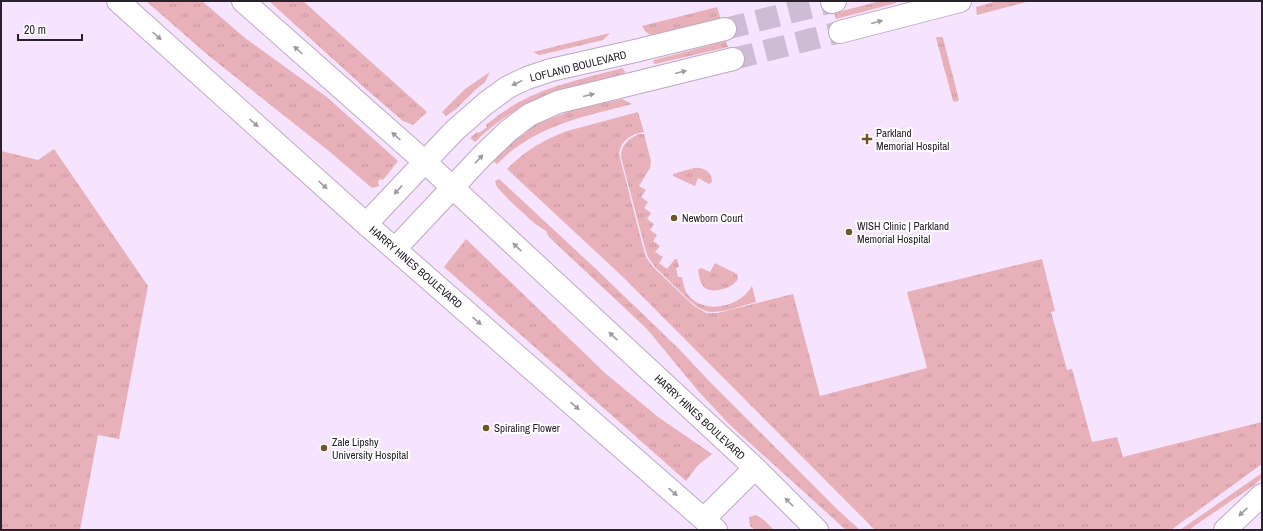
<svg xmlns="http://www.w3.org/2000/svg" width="1263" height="531" font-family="'Archivo Narrow',sans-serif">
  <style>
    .grass { fill: url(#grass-tufts) }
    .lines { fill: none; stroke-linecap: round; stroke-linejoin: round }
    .minor-tunnel { stroke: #cdbcd3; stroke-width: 22; stroke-dasharray: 22 11; stroke-linecap: butt }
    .minor-casing { stroke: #bea8c6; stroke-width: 24 }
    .secondary-casing { stroke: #bea8c6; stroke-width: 24 }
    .primary-casing { stroke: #bea8c6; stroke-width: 24 }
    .minor { stroke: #fff; stroke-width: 22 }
    .secondary { stroke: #fff; stroke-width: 22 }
    .primary { stroke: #fff; stroke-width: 22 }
    .oneway { fill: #9f9ba0 }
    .poi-dot { fill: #6d5526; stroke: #fff; stroke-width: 1.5 }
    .labels { text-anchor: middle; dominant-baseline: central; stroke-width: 4; stroke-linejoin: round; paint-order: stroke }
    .street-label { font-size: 11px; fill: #29212c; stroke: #fff }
    .poi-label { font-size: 11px; fill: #29212c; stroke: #fff; text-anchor: start }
  </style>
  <defs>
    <pattern id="grass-tufts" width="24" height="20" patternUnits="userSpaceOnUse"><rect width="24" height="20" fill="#e8b0b9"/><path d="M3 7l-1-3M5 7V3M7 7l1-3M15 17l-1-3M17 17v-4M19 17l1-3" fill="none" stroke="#c7979f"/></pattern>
  </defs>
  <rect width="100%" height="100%" fill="#f6e3fd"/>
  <path class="grass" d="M146,1H202L245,38L328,98L398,161L383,180L380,179L378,182L379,186L372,188L330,152L209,56Z
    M269,1H303L427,112L413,125L403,121L367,90Z
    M881,1H896V3L836,19L834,13Z
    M998,1H1030L977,15L976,7Z
    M717,7L721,20L653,37L645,31L642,26Z
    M610,33L603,40L557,51L539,55L533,52Z
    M937,37H942L943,38L959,100L956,102L953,101L936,38Z
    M726,41L728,47L655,64L653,62L654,60Z
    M622,68L624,70L625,72L624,74C566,89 519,98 475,142L470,138L477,132L479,133L487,127L486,125C496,117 507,109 519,102C548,86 582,79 615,70Z
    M490,72L485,82L475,90L456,109L446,116L442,112L465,89Z
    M622,99L632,104C582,117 534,126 497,164L494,162L499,150L515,137L517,139L525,134L524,131L529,127L573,110Z
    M638,112L644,132C631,134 621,140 619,154L643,247L646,257L652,266L693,305L706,313H718L793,294L820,396L927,368L907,292L1042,259L1055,311L1051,312L1067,370L1072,369L1092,442L1117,437L1123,457L1262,422V464L1171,530H875L623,277L507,169C525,151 543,140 567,131Z
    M639,134H644L651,161L650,168L639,186L646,190L641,197L648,202L644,208L651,213L647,219L654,224L650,230L657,235L653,241L660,246L655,252L663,257L659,263L667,269L675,259H677L679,267L676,268L678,277H682C683,282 684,287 686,292C701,316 740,308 752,286L756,302C742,305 720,315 706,311C700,309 695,305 690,301L655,267L648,257L645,248L621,157C621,145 628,139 639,134Z
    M54,149L148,286L119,439L98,435L80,530H1V151L38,160Z
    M694,168C704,167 712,172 712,182L709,184L698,178L695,186L673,176V174Z
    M499,179L596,269L679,349L710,382L839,511L860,530H846L731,426L699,392L647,329L549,237L546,231L534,223L509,200L497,187L495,181Z
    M466,239L605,373L658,417L712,454L698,465L686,481L444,267Z
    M715,263L737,274L738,279C733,288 713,294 705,288C700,284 699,276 698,270L701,268L710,272Z
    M1262,474V478L1253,486L1197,524L1189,530H1180L1259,475Z
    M756,515L764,520L774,530H755L750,526L749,517Z"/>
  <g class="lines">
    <path class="minor-tunnel" d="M725,29L832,2
      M733,59L840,32"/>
    <g class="minor-casing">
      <path id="minor" d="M832,2L835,1
        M840,32L960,1
        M366,224L455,130L486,103L508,87L527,78L551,70L635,51L725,29
        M395,249L482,156L508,131L529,115L558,102L733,59"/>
    </g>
    <g class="secondary-casing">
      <path id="secondary" d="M1225,530L1262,495"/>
    </g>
    <g class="primary-casing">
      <path id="primary" d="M118,1L366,224L716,530
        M243,1L425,162L755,468L817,530
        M704,519L755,468"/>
    </g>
    <use href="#minor" class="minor"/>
    <use href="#secondary" class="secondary"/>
    <use href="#primary" class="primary"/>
  </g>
  <defs><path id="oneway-solid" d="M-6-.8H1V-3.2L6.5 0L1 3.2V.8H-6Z"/></defs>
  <g class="oneway">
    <use href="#oneway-solid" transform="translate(877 22) rotate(-15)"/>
    <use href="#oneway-solid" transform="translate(157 36) rotate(42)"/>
    <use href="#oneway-solid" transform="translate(298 50) rotate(-138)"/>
    <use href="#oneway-solid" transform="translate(681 72) rotate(-14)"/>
    <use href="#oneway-solid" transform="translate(517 83) rotate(154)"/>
    <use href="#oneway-solid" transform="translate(589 95) rotate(-14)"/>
    <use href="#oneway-solid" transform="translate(254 123) rotate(42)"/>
    <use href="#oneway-solid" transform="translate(396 136) rotate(-138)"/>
    <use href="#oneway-solid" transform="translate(479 159) rotate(-47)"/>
    <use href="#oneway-solid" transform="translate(323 185) rotate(42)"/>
    <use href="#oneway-solid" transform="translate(398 190) rotate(133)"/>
    <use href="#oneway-solid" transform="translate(517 247) rotate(-137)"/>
    <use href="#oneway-solid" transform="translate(477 321) rotate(41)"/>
    <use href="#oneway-solid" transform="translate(613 336) rotate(-137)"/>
    <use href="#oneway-solid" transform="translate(575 406) rotate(41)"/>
    <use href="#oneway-solid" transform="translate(673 492) rotate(41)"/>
    <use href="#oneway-solid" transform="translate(789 502) rotate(-135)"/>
    <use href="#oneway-solid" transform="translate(1243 512) rotate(137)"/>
  </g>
  <g class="poi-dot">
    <path d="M865 133h4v4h4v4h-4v4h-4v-4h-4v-4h4z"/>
    <circle cx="674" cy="218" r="4"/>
    <circle cx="849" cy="232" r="4"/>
    <circle cx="486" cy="428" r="4"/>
    <circle cx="324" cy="448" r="4"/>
  </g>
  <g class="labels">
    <g class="street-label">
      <text transform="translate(578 66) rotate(-14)">LOFLAND BOULEVARD</text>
      <text transform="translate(416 267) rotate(41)">HARRY HINES BOULEVARD</text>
      <text transform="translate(700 417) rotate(43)">HARRY HINES BOULEVARD</text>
    </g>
    <g class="poi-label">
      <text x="876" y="133">Parkland<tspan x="876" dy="13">Memorial Hospital</tspan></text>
      <text x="682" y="218">Newborn Court</text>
      <text x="857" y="226">WISH Clinic | Parkland<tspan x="857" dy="13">Memorial Hospital</tspan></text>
      <text x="494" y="428">Spiraling Flower</text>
      <text x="332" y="442">Zale Lipshy<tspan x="332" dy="13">University Hospital</tspan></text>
    </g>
  </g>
  <rect width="1263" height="531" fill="none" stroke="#29212c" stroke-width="4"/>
  <path d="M18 34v6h64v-6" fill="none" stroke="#29212c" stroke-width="2"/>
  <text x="24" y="34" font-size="12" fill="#29212c" stroke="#ffffff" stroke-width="3" paint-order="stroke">20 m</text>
</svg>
